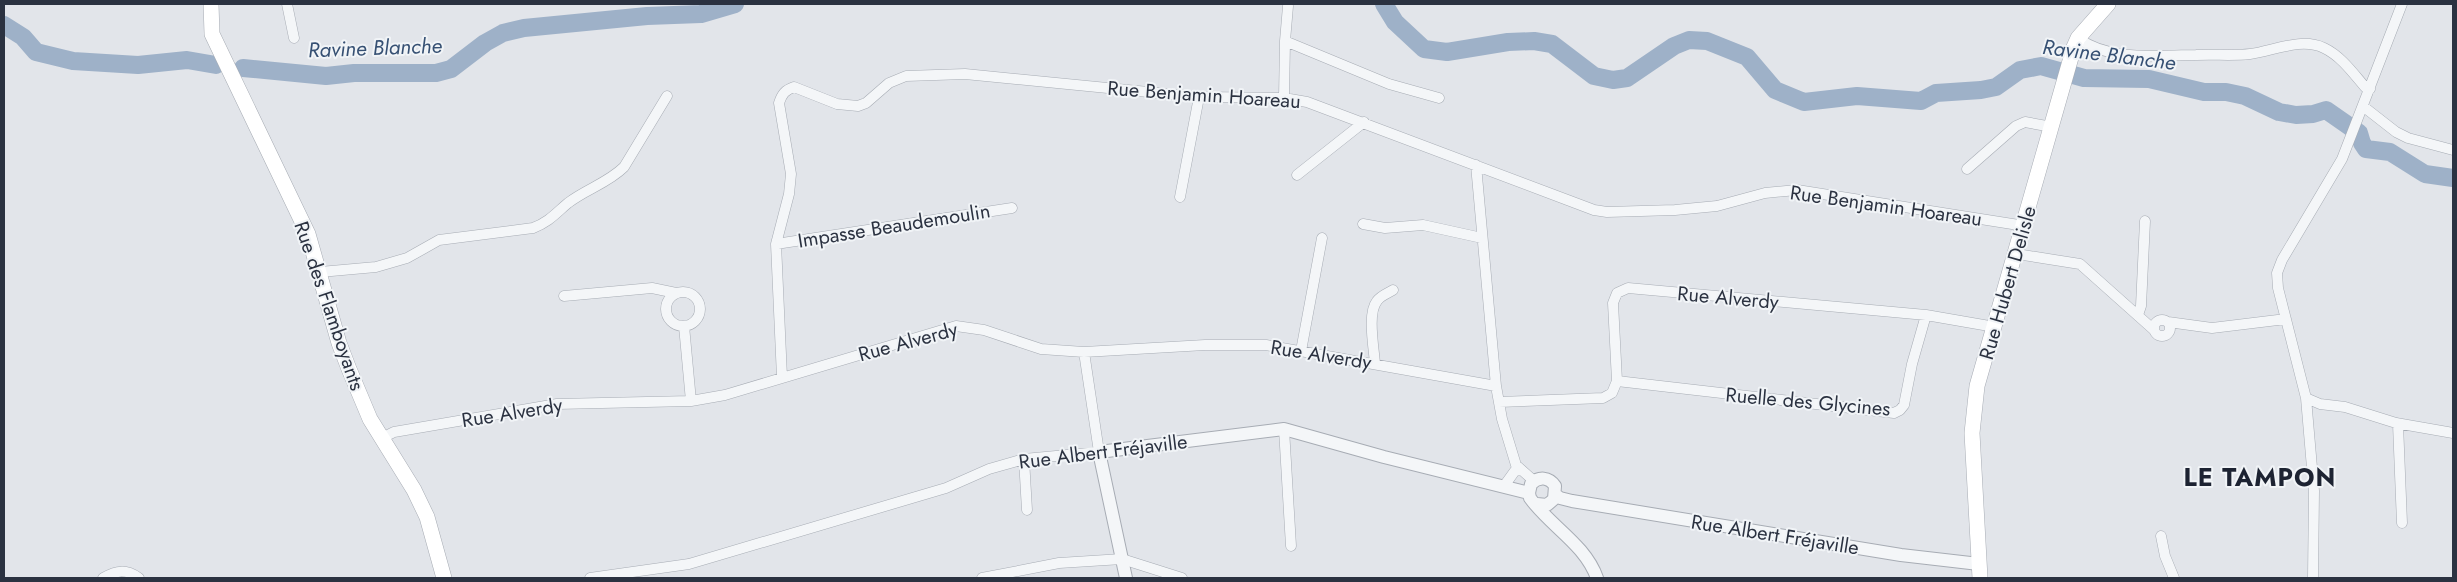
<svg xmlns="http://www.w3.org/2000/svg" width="2457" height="582" font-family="Jost,sans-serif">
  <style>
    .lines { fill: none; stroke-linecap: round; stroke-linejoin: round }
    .river { stroke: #9eb1c8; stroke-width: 18 }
    .minor-casing { stroke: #a7acb4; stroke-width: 11 }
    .tertiary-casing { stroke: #a7acb4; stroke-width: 14 }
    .secondary-casing { stroke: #a7acb4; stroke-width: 16 }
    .minor { stroke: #f4f6f8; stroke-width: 10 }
    .tertiary { stroke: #f4f6f8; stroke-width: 12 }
    .secondary { stroke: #fff; stroke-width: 15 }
    .labels { text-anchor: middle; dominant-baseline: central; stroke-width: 4; stroke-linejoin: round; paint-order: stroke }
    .street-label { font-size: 20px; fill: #2b3241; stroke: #f1f4f7 }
    .water-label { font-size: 21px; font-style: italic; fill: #365073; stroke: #f1f4f7 }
    .district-label { font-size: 25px; font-weight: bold; letter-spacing: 1px; fill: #1d2332; stroke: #f1f4f7 }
  </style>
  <rect width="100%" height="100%" fill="#e2e5ea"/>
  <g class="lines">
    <path class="river" d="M1384,4L1395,22L1424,49L1447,52L1508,42L1534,41L1552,44L1594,76L1613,80L1627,78L1674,46L1689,40L1707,41L1747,57L1775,90L1804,102L1857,96L1921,101L1936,93L1981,90L1996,87L2020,70L2041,66L2084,78L2149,79L2204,92H2226L2245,96L2279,112L2296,115L2313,114L2326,110L2359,133L2362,143L2366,149L2390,152L2425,174L2453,178
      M4,25L23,37L36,52L73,61L138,65L187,60L216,65
      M243,68L326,76L354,73H436L451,69L485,43L503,33L524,28L647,16L701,14L735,4"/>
    <g class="minor-casing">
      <path id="minor" d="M287,4L294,38
        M2078,38C2110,62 2158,55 2196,55C2214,54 2232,56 2250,54C2273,51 2301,37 2324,48C2341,56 2353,73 2365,87L2370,89
        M1285,41L1389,84L1439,98
        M1284,98L1285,41L1288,6
        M2364,107L2396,132L2408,138L2453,150
        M1476,165L1496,386L1502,419L1516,465L1534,481
        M1967,169L2016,126L2025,122L2052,127
        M1297,175L1364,122
        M1180,197L1199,97
        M1363,224L1385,228L1423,225L1482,238
        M776,244L1012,208
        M2017,254L2080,264L2154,330
        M320,272L376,267L407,258L439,240L533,228C549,222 556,213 568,203C586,189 608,183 624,167L667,96
        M666 309a17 17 0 1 1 34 0a17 17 0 1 1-34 0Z
        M564,296L652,288L676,293
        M2138,315L2141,306L2145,221
        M2154 328a8 8 0 1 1 16 0a8 8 0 1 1-16 0Z
        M2168,322L2212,328L2286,319
        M684,326L691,401
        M1301,351L1322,238
        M1375,364C1374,348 1367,313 1377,301C1380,296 1388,293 1393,290
        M782,377L776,244L789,194L791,174L779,103C782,94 785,90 794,87L837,104L858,106L866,103L889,83L906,76L965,74L1199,97L1284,98L1307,102L1594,210L1607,212L1675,210L1717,206L1765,193L1797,190L2025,226
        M1617,381L1894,413L1900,410L1904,405L1912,364L1926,315
        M2306,398L2320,404L2345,407L2396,423L2453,433
        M1499,402L1603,398L1612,393L1617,381L1613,303L1617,293L1628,288L1926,315L1995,327
        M2398,424L2402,523
        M1284,429L1291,546
        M382,438L394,432L557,404L691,401L725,395L956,326L984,330L1041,349L1084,352L1205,345H1266L1496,386
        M1024,459L1027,510
        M1504,486L1517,468
        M2161,536L2165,556L2174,578
        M103,578C117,570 126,569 139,578
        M590,578L689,564L946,488L989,469L1024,459L1099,452L1084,352
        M982,578L1059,563L1122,559L1182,578
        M2313,578L2314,491L2306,398L2278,288L2277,273L2282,260L2342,159L2402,4"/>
    </g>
    <g class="tertiary-casing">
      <path id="tertiary" d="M1556,495L1560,498L1572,501L1901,555L1979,564
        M1537,504L1547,505L1554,499L1555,486C1549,477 1539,476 1531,484L1529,493L1530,498C1550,526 1585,544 1597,578
        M1126,578L1099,452L1284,429L1384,457L1529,493"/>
    </g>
    <g class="secondary-casing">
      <path id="secondary" d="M211,4L212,34L308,234L339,343L349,369L370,419L414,490L427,517L444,578
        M1980,578L1972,433L1977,386L2074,47L2078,38L2108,4"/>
    </g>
    <use href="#minor" class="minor"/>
    <use href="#tertiary" class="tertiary"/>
    <use href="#secondary" class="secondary"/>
  </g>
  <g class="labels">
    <g class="street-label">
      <text transform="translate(1204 95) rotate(4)">Rue Benjamin Hoareau</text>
      <text transform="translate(1886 206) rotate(8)">Rue Benjamin Hoareau</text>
      <text transform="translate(894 226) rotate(-9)">Impasse Beaudemoulin</text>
      <text transform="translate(2008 283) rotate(-74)">Rue Hubert Delisle</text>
      <text transform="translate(1728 298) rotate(5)">Rue Alverdy</text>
      <text transform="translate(329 306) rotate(71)">Rue des Flamboyants</text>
      <text transform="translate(908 342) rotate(-15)">Rue Alverdy</text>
      <text transform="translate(1321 355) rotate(9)">Rue Alverdy</text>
      <text transform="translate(1808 402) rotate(5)">Ruelle des Glycines</text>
      <text transform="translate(512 413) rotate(-9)">Rue Alverdy</text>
      <text transform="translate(1103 452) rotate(-7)">Rue Albert Fréjaville</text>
      <text transform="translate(1775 535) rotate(9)">Rue Albert Fréjaville</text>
    </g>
    <g class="water-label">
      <text transform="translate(375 48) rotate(-2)">Ravine Blanche</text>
      <text transform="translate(2109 55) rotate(7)">Ravine Blanche</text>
    </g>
    <g class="district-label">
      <text x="2260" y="477">LE TAMPON</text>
    </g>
  </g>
  <rect width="2457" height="582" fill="none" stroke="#2b3241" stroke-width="10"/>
</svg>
